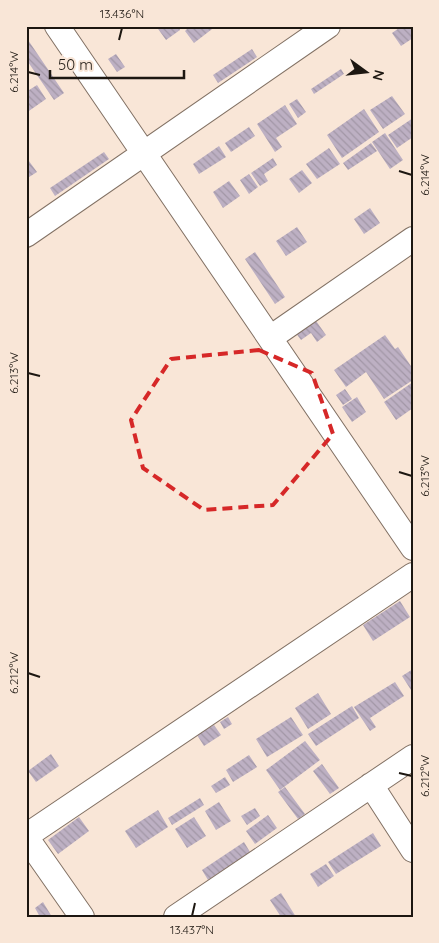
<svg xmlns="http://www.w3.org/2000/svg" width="439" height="943" font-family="Quicksand,sans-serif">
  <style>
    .building { fill: url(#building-back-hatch) }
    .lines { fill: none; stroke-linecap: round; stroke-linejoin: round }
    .minor-casing { stroke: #827164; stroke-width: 26 }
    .minor { stroke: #fff; stroke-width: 24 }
    .marked { fill: none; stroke: #d62828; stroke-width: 4; stroke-dasharray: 10 6; stroke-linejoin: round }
    .ticks { fill: none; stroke: #1d1711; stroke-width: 2 }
    .neatline { fill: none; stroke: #1d1711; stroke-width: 2 }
    .ticks-label { font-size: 12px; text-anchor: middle; fill: #1d1711 }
  </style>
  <defs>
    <pattern id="building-back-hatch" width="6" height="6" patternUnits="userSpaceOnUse" patternTransform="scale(1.25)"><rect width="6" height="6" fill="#bdb0c3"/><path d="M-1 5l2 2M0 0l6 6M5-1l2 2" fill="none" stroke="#a297a6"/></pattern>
  </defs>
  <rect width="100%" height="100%" fill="#f9e6d7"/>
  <path class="building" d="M156,26H178L180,30L166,40Z
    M190,26H216L194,43L185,31Z
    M402,26H413V38L401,46L392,33Z
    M26,37L64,93L54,100L26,59Z
    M252,49L257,57L218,83L213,75Z
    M116,54L125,67L117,72L108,59Z
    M341,69L344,74L314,94L311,89Z
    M37,85L46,99L26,113V92Z
    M392,96L405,114L383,129L370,110Z
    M297,99L306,112L298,118L289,104Z
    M285,105L297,124L276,138L282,147L275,152L257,124Z
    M364,109L379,132L342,158L327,135Z
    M413,118V137L397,148L388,135Z
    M249,127L255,136L231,152L225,143Z
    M385,133L403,160L390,169L372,142Z
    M371,143L377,151L348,170L343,163Z
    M219,146L226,157L199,174L193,164Z
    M329,148L340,164L317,179L306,164Z
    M104,152L109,159L55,196L50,188Z
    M26,157L37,172L26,179Z
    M273,158L277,165L264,174L268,181L260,186L251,173Z
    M302,170L312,183L299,193L289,179Z
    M249,174L258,187L249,194L240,180Z
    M229,181L240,196L223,208L213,192Z
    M370,208L380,223L364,234L354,219Z
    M297,227L307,242L286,256L276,241Z
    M255,252L285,297L275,304L245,259Z
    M314,318L326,335L317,342L311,333L301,340L295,332Z
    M385,335L395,349L398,347L413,369V380L384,399L366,372L346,387L334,370Z
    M413,382V408L396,420L384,402Z
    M345,389L352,399L343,405L336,395Z
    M357,397L366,412L352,422L342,407Z
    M400,601L410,617L373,641L363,625Z
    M413,669V689L411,690L402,676Z
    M395,682L404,696L370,718L376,727L370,731L354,707Z
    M318,693L331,714L308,729L295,708Z
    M352,706L359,718L316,746L308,734Z
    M228,717L232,724L224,729L220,722Z
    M291,717L303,735L267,757L256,739Z
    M214,725L221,735L204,746L197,735Z
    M305,741L320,760L280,790L266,770Z
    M51,754L59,766L36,782L28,771Z
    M249,755L257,767L233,782L226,770Z
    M322,764L339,788L330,794L313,771Z
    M225,777L230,785L216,793L211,786Z
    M285,787L305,814L298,819L278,792Z
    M200,798L204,805L172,825L168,818Z
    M219,802L231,821L216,830L205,811Z
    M255,808L260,816L247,825L241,816Z
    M158,810L168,827L136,848L125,831Z
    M268,815L277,828L255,844L246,831Z
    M79,817L89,831L58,854L48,840Z
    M194,817L206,836L187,848L175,829Z
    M373,833L381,846L336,874L328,862Z
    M244,842L250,852L208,880L202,870Z
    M326,864L334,876L318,887L310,874Z
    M281,893L296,917H281L270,900Z
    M43,902L52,917H40L35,908Z"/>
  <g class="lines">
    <g class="minor-casing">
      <path id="minor" d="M57,26L413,548
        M26,235L328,26
        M270,338L413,239
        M371,785L413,850
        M26,836L413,575
        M26,837L82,917
        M176,917L413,757"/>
    </g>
    <use href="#minor" class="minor"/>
  </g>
  <path class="marked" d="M259,350L312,373L333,434L273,505L204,510L143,468L131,420L171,359Z"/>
  <path class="ticks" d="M119,40L122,28M28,72L40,75M399,171L412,175M28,373L40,376M399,472L412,476M28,673L40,677M399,773L412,776M192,916L195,903"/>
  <rect width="439" height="943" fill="none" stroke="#f9e6d7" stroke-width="55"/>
  <g transform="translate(366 72) rotate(105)" stroke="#f9e6d7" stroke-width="4" paint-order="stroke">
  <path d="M0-4L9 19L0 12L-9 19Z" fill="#1d1711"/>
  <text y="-8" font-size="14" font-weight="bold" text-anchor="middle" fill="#1d1711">N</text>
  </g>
  <path d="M50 70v8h134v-8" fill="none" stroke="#1d1711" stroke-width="2.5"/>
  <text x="58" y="70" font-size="15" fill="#1d1711" stroke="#f9e6d7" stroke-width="4" paint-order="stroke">50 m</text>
  <rect x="28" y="28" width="384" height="888" class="neatline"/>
  <g class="ticks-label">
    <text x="122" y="18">13.436°N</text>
    <text transform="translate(14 72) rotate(-90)" y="4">6.214°W</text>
    <text transform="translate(425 175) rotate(-90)" y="4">6.214°W</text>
    <text transform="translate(14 373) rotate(-90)" y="4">6.213°W</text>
    <text transform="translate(425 476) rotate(-90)" y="4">6.213°W</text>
    <text transform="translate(14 673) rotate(-90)" y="4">6.212°W</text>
    <text transform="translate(425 776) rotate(-90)" y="4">6.212°W</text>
    <text x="192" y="934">13.437°N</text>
  </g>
</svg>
